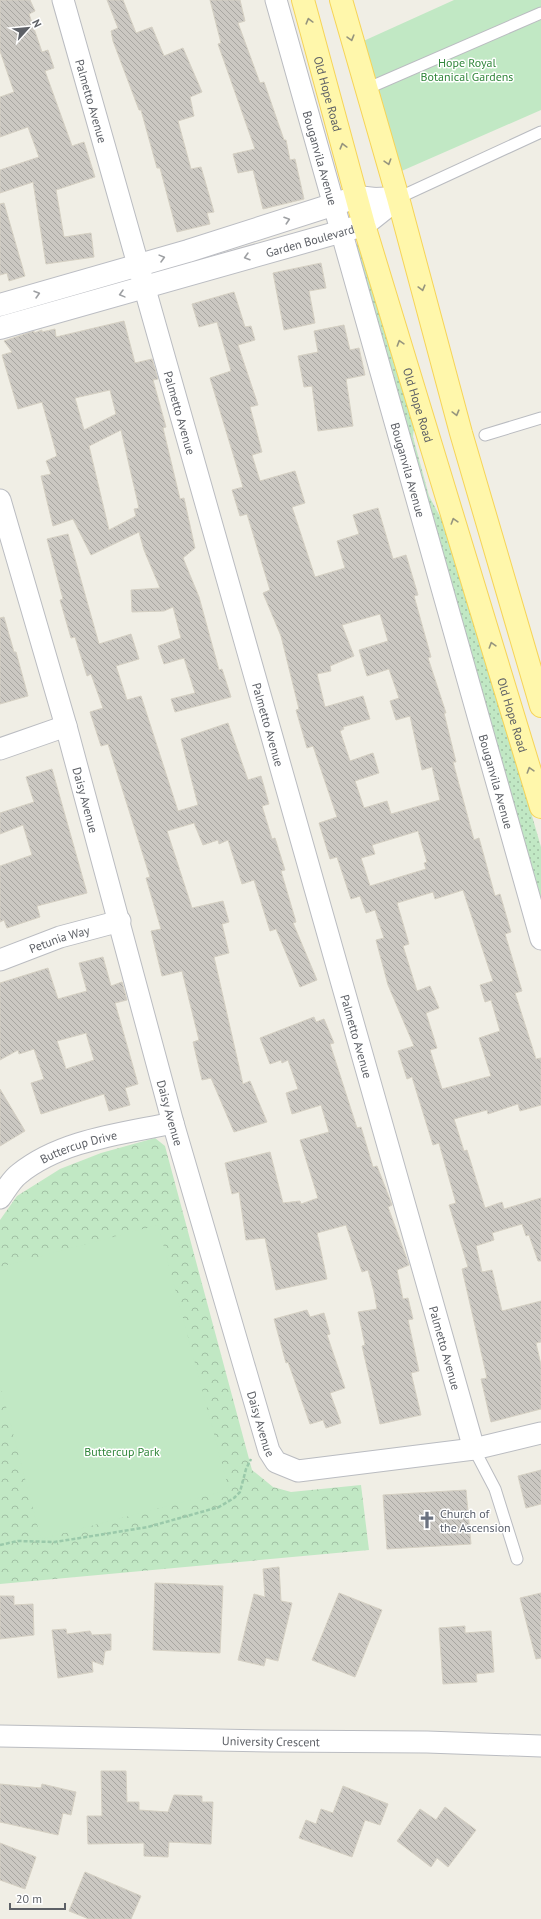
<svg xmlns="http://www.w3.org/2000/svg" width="541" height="1919" font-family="'PT Sans',sans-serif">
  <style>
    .grass { fill: url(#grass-dots) }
    .park { fill: url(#park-crowns) }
    .garden { fill: #c1e8c4 }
    .building { fill: url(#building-back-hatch); stroke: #d5d0c3; fill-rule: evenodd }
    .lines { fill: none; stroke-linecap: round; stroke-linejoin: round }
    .lane-casing { stroke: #babcc1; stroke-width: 13 }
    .street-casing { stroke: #babcc1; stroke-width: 23 }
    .secondary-casing { stroke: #bbbdc3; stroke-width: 24 }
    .primary-casing { stroke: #f6d458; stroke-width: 24 }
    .path { stroke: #9ac9aa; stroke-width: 2.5; stroke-dasharray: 4 2; stroke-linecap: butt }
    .lane { stroke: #fff; stroke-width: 11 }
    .street { stroke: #fff; stroke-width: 21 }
    .secondary { stroke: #fff; stroke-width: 22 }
    .primary { stroke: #fff7ab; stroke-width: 22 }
    .oneway { stroke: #96957e }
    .oneway2 { stroke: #9ea0a3 }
    .labels { text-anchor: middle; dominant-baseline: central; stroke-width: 3; stroke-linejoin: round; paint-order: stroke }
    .park-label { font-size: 12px; fill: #32873c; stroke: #fff }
    .street-label { font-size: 12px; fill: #5d6066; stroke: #fff }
    .worship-label { font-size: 12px; fill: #5b616d; stroke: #fff; text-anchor: start }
  </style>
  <defs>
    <pattern id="grass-dots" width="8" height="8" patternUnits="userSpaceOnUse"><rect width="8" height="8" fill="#c1e8c4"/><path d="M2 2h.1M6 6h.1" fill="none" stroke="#a0bfa3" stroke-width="1.8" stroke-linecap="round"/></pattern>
    <pattern id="park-crowns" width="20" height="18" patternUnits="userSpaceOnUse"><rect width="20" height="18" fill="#c1e8c4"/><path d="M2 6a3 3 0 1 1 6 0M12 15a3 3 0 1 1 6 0" fill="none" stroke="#a0bfa3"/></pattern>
    <pattern id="building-back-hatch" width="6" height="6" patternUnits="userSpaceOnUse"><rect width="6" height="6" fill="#cbc8c2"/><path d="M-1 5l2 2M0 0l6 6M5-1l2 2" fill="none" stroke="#a8a6a1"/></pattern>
  </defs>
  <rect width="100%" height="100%" fill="#f0eee5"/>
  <path class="grass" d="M358,244L366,245L415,416L413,437L429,496L452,539L541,847V904L353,246Z"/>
  <path class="park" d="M155,1138L165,1146L252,1470L273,1487L291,1492L361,1485L369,1550L0,1584V1220L17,1196L60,1169L101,1153Z"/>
  <path class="garden" d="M454,0H541V110L397,173L359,43Z
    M158,1225L229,1490L41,1539L0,1384V1267Z"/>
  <path class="building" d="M0,0H30L35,11L29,14L42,52L48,50L54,68L45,71L72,146L84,142L95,177L56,190L64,237L91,233L94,257L46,264L33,182L0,193V170L39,157L28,127L0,137V97L14,92L0,51Z
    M107,0H123L136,33L152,27L164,56L183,48L202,92L190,97L194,116L178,121L191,169L201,167L214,212L207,213L210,224L177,232L160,168H157L141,110H139L113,41L111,31L118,28Z
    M210,0H240L245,21L238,23L260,83L264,82L284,140H286L290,160L295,159L304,199L263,209L253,170L238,173L233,154L255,149L218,44L221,43Z
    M4,203L25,276L9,281L7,273L0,275V204Z
    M321,263L326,288L309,291L315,323L284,330L273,273Z
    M234,292L245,327L251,326L255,340L238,345L258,405L250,407L262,452L252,455L260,481L295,471L305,503L292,507L315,577L345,568L337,541L359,534L353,515L378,508L393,559L406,555L418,595L414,596L431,657L428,658L446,713H444L456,762H453L474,840L479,838L495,896L500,894L511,932L505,934L522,991L515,993L536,1059L541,1058V1105L520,1111L518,1104L488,1114L487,1110L454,1119L464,1151L467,1150L485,1208L502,1202L504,1209L541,1198V1261H538L529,1235L526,1236L522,1224L492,1233L494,1240L476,1246L482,1272L492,1270L502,1311L541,1301V1342L536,1343L541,1365V1409L491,1422L481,1379L487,1378L462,1269L468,1267L449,1205L456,1203L439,1143L433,1145L412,1077L407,1079L398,1051L414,1046L388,985L376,940L384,938L375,910L366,913L360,896L351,899L337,857L330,859L319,823L337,817L313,746L307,748L296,710L299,709L281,636L263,593L270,590L247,514L240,516L232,490L243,487L210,378L231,371L217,322L199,327L192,304ZM380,614L388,641L359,650L367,676L389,669L399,698L390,701L396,720L410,716L422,770L432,767L440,800L391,814L387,801L364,808L355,781L379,773L373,753L350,761L340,731L344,729L343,727L370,719L363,696L325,707L317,674L331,671L330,666L354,656L342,625ZM418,831L427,862L424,863L426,869L370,886L361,858L375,854L372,845ZM463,890L493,981L480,985L485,1002L491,1000L500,1031L479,1038L491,1076L442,1089L430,1050L437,1048L426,1013L439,1008L430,986L417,991L403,946L409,944L397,903L433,892L435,899Z
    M124,321L135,363L152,359L158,379L153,380L166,427L163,428L180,499L184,498L195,548L183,558L199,597L219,670L222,669L231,697L175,712L171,699L195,693L184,658L164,664L158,646L181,638L173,607L164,611L132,612L131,590L160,588L144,550L139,532L91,555L73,519L53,526L41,476L51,474L46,461L57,456L42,402L18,409L2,355L12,352L4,341L34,331V333L42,330V332L55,329L56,337ZM110,390L116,414L84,430L75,398ZM121,430L139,508L134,509L136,516L109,530L89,446Z
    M344,325L350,350L359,348L365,375L346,379L353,426L318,431L312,386L304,387L298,356L318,352L314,331Z
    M68,534L99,644L131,634L139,659L116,666L127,700L141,696L178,811L198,805L181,739L228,723L248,780L261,776L269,804L262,806L272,839L275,838L285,870L281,871L296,922L293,923L317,980L300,987L276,929L270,931L254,880L242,884L228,840L219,844L218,840L203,845L194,823L167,831L192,908L223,901L229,922L222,924L229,953L214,957L243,1084L250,1081L267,1122L234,1132L211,1078L202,1080L193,1042L199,1040L182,971L162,976L151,931L161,929L146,878L150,877L108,744L101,746L90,712L103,708L91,674L87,676L75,637L71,638L60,600L63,599L47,539Z
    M4,617L14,652H16L28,696L0,704V618Z
    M52,769L87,893L37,906L40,917L7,928L4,920L0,922V866L32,855L23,825L0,834V813L34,802L26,777Z
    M103,957L111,986L122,982L127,1000L115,1003L138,1084L125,1088L130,1105L109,1111L104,1094L41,1114L31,1083L44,1079L34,1049L19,1054L18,1050L0,1060V983L48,968L58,999L87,991L79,963ZM86,1033L94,1060L66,1069L57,1041Z
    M314,1017L316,1022L324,1019L334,1043L330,1044L357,1128L361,1127L373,1167L377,1166L392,1205L388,1207L409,1265L397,1270L403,1299L408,1298L413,1319L408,1320L419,1371L411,1373L421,1415L380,1424L362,1346L365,1345L358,1312L377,1309L374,1292L368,1270L362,1272L346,1225L317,1233L327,1279L276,1290L265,1238L246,1240L239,1192L232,1194L225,1163L270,1152L283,1203L300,1201L301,1204L318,1198L300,1140L329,1132L321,1105L292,1114L286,1093L298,1089L288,1060L282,1063L281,1060L270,1064L260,1038Z
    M0,1089L25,1131L0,1146Z
    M307,1310L310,1317L324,1313L330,1334L327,1335L345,1388L330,1393L341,1423L326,1428L323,1420L310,1424L288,1362L286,1363L274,1319Z
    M541,1470V1504L526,1508L518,1476Z
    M466,1490L471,1544L387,1549L383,1495Z
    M279,1567L281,1601L292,1603L278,1661L266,1658L264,1666L238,1660L254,1594L265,1597L263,1569Z
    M155,1583L223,1586L220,1653L153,1650Z
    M339,1593L382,1610L355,1677L312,1660Z
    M541,1593V1658L536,1659L520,1598Z
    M0,1596H14V1605L33,1604L34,1635L0,1639Z
    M465,1626V1633L491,1631L494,1672L476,1674L477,1682L443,1684L439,1628Z
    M66,1629L67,1634L90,1631L92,1635L111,1634V1650L105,1651L103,1665L92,1661L93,1672L58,1678L52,1630Z
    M101,1771H126L127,1802H139V1810L168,1812L174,1795L202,1796V1802H213L211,1844L169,1842L168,1857L144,1856V1843L88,1844L87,1816H102Z
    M0,1784L41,1788L42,1784L76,1792L71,1815L63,1813L58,1835L0,1822Z
    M343,1786L388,1804L380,1825L365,1820L352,1857L299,1838L306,1820L316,1824L321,1809L333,1813Z
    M445,1807L476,1830L448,1867L437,1858L431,1867L397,1841L420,1809L436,1820Z
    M0,1843L36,1857L25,1889L0,1880Z
    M85,1872L141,1896L131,1919H89L69,1911Z"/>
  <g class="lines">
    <g class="lane-casing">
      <path id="lane" d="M366,89L541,13
        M398,198L541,132
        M485,435L541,418
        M474,1449L495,1489L517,1559"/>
    </g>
    <g class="street-casing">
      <g id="street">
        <path id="s1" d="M63,0L474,1449"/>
        <path id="s2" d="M276,0L541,939"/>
        <path id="s3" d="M0,500L66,726L173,1123L269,1451L276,1462L298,1471L474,1449L541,1433"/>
        <path d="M0,749L66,726"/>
        <path id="s4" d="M0,960L60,937L120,921"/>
        <path id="s5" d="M0,1198C6,1190 11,1180 19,1174C61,1140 121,1134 173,1123"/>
        <path id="s6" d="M0,1736L271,1741L427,1742L541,1746"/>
      </g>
    </g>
    <g class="secondary-casing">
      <g id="secondary">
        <path d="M0,305L188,251L357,197L375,199L398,198"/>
        <path id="s7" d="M0,328L364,225L398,198"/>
      </g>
    </g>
    <g class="primary-casing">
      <g id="primary">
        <path id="s8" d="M303,0L364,225L541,807"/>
        <path d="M341,0L398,198L461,433L541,706"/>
      </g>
    </g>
    <path class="path" d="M0,1545L18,1541L55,1542L148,1527L219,1507L234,1498L240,1492L246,1469L251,1459"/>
    <use href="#lane" class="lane"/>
    <use href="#street" class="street"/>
    <use href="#secondary" class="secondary"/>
    <use href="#primary" class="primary"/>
  </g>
  <defs><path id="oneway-chevron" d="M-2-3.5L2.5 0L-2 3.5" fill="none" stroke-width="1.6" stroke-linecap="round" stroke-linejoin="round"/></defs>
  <g class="oneway">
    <use href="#oneway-chevron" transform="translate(309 21) rotate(-105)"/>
    <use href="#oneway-chevron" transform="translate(351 38) rotate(74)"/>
    <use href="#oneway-chevron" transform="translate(343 146) rotate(-105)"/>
    <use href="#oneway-chevron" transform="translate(388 162) rotate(73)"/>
    <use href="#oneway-chevron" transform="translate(422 288) rotate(75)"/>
    <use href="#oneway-chevron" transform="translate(400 343) rotate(-107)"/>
    <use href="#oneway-chevron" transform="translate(456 413) rotate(75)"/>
    <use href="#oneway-chevron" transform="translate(454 521) rotate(-107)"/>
    <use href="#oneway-chevron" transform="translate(492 645) rotate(-107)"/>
    <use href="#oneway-chevron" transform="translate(530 770) rotate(-107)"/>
  </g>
  <g class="oneway2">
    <use href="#oneway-chevron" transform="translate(287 220) rotate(-18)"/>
    <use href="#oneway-chevron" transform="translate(247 257) rotate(164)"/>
    <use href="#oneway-chevron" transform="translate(162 258) rotate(-15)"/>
    <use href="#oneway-chevron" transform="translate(37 294) rotate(-16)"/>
    <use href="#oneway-chevron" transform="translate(122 294) rotate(165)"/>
  </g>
  <defs>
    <g id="church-bare" transform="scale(1.38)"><path d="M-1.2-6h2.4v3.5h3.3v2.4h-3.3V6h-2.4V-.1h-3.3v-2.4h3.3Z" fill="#6b7280" stroke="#fff" stroke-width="2.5" paint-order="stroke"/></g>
  </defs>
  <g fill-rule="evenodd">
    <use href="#church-bare" x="427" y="1520"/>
  </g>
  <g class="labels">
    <g class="park-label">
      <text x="467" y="62">Hope Royal<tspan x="467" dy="14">Botanical Gardens</tspan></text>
      <text x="122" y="1451">Buttercup Park</text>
    </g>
    <g class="street-label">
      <text stroke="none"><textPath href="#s8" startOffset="97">Old Hope Road</textPath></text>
      <text stroke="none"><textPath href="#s1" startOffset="105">Palmetto Avenue</textPath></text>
      <text stroke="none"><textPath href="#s2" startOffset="164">Bouganvila Avenue</textPath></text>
      <text stroke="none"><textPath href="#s7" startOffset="322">Garden Boulevard</textPath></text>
      <text stroke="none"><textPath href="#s8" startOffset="421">Old Hope Road</textPath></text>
      <text stroke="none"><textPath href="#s1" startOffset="429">Palmetto Avenue</textPath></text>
      <text stroke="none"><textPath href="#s2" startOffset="488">Bouganvila Avenue</textPath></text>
      <text stroke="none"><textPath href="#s8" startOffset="745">Old Hope Road</textPath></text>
      <text stroke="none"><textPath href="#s1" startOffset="753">Palmetto Avenue</textPath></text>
      <text stroke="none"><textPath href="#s2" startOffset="812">Bouganvila Avenue</textPath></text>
      <text stroke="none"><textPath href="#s3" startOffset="312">Daisy Avenue</textPath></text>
      <text stroke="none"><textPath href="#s4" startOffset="63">Petunia Way</textPath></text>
      <text stroke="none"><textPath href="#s1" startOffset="1077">Palmetto Avenue</textPath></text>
      <text stroke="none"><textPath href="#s3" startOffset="636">Daisy Avenue</textPath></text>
      <text stroke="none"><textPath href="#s5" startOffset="97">Buttercup Drive</textPath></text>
      <text stroke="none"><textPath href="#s1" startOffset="1401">Palmetto Avenue</textPath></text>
      <text stroke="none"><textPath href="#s3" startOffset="960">Daisy Avenue</textPath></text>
      <text stroke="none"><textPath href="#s6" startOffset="271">University Crescent</textPath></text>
    </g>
    <g class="worship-label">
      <text x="440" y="1513">Church of<tspan x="440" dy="14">the Ascension</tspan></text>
    </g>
  </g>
  <g transform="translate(28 28) rotate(63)" stroke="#ffffff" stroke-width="3" paint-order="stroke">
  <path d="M0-3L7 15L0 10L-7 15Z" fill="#5d6066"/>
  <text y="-6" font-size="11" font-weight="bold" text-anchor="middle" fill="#5d6066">N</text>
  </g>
  <path d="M10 1903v6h55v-6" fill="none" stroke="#5d6066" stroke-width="2"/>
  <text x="16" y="1903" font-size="12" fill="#5d6066" stroke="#ffffff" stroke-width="3" paint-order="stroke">20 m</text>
</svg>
